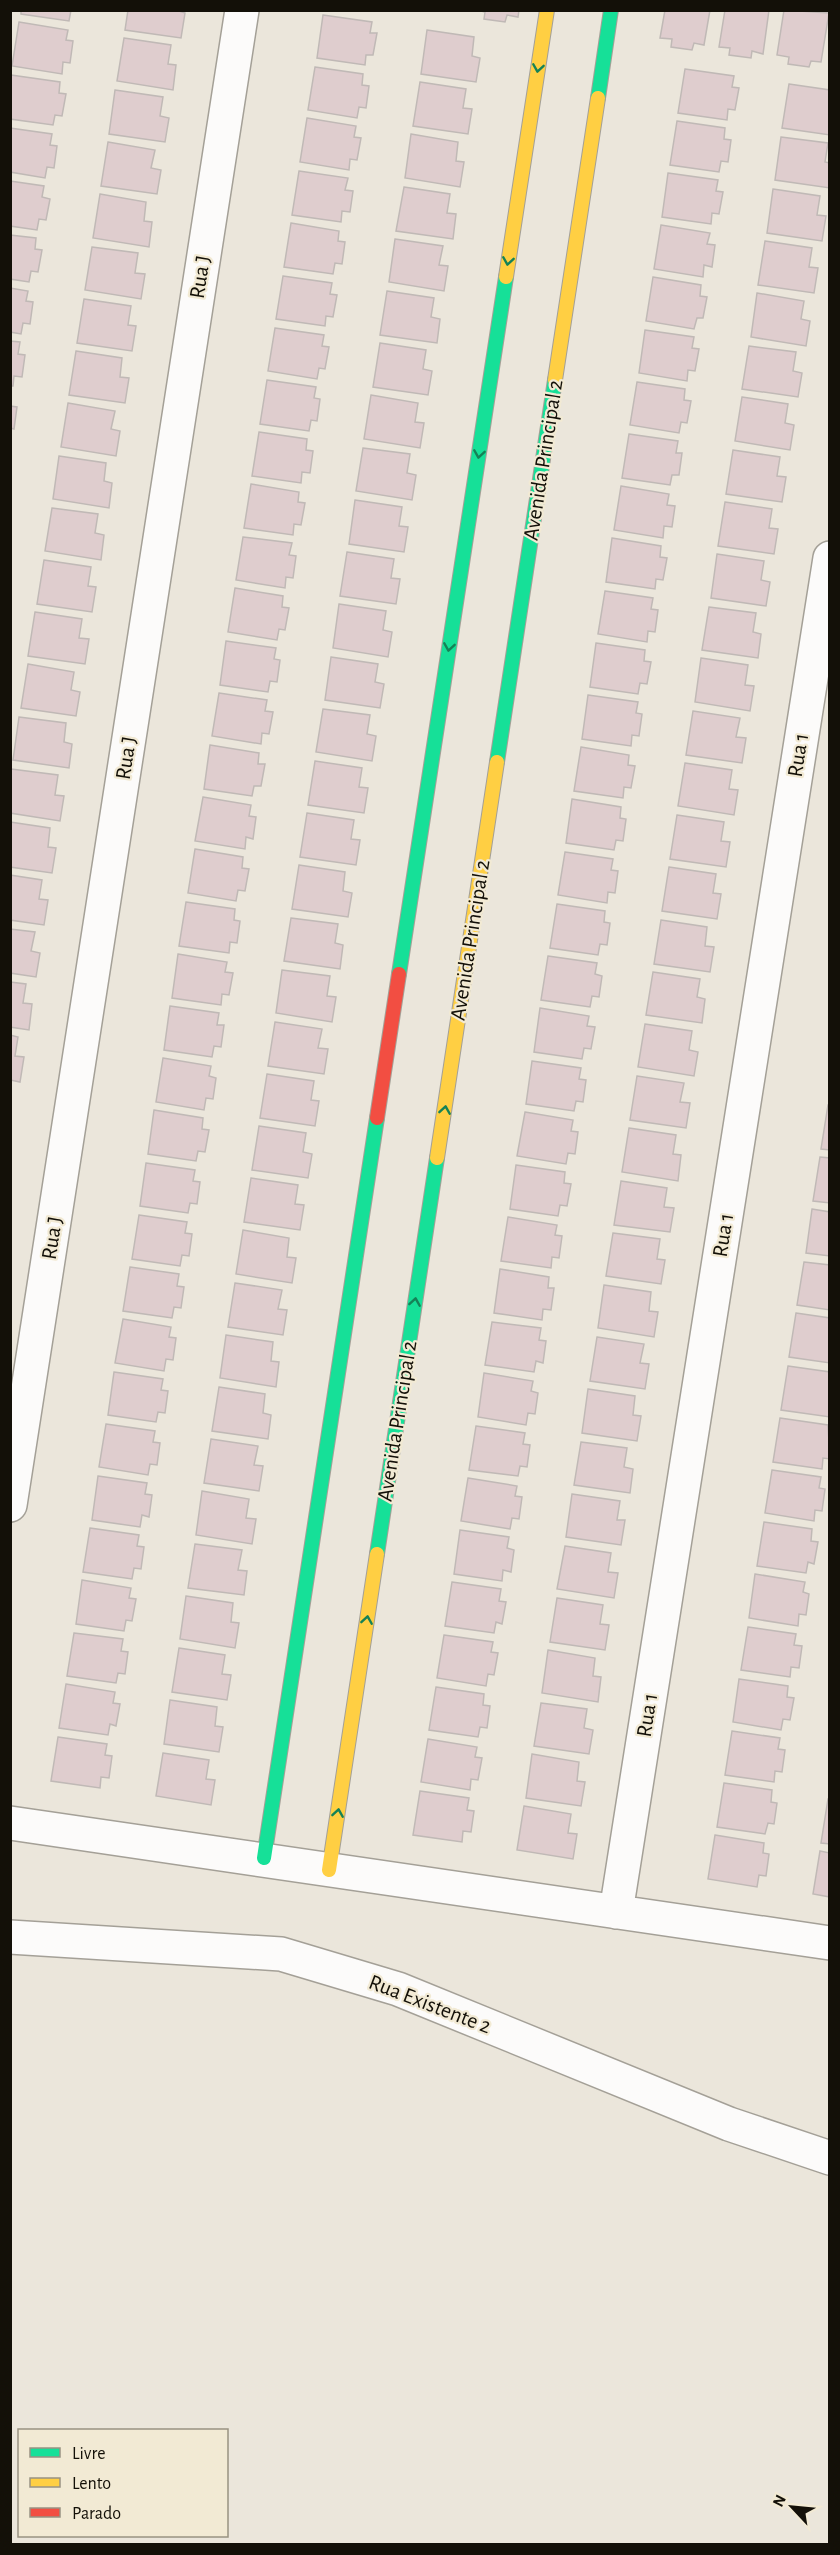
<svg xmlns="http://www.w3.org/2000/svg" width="840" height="2555" font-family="'Alegreya Sans',sans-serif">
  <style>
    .building { fill: #dfcdce; stroke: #c0b9b6; stroke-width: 1.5 }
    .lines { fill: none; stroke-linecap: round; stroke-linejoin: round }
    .street-casing { stroke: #a4a097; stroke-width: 36 }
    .fast-casing { stroke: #a4a097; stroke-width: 16 }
    .slow-casing { stroke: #a4a097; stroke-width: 16 }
    .jam-casing { stroke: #a4a097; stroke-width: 16 }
    .street { stroke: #fcfbfa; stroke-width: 33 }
    .fast { stroke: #16e098; stroke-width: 14 }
    .slow { stroke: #ffcf43; stroke-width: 14 }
    .jam { stroke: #f24e42; stroke-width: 14 }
    .oneway { stroke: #158257 }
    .labels { text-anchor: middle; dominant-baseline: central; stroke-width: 4.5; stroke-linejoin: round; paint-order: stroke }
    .street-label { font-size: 22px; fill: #131008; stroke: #f2ead4 }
  </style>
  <rect width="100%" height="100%" fill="#ebe6db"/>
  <path class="building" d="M21,10H71L69,21L21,14Z
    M128,10H176L185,13L181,38L125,30Z
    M477,10H519L518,17L507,15L505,22L484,19L485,12Z
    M665,10H710L704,45L694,43L692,50L671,47L672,39L660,38Z
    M725,10H769L763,54L752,51L751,58L729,55L730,48L719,47Z
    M784,10L829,13L821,62L811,61L809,67L788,64L789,57L777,55Z
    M323,15L372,22L370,33H377L373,55H366L365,65L317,58Z
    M19,22L68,30L66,40L73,41L70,63L63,62L62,74L12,66Z
    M427,30L474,37L472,56L480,58L476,82L421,74Z
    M124,38L171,45L168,64L176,65L173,90L117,81Z
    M315,67L363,74L362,85L369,86L366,108L359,107L357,118L308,110Z
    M685,69L734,76L732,87L739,88L735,110L728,109L727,120L678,113Z
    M11,75L60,82L59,93L66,94L62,116L55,115L53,125L10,119Z
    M420,82L466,89L463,108L472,109L468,134L413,126Z
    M789,84L830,90V135L782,128Z
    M115,90L163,97L160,116L169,118L165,142L109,134Z
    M307,118L356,126L354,137L361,138L357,160L350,159L349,170L300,162Z
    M677,121L725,128L724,139L731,140L728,162L721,161L719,172L670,165Z
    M10,128L52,134L50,145L57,146L54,168L47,167L45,178L10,172Z
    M411,134L458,142L456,161L464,162L460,187L405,178Z
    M781,137L828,143L825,162L830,163V188L775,180Z
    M108,142L155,150L151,168L161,170L157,194L101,186Z
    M299,171L348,178L345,190L353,191L350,212L342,211L341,222L292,215Z
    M668,173L718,180L716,191L723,192L719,214L712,213L711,224L662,217Z
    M10,181L44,186L42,197L50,199L46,220L39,219L37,230L10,226Z
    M404,187L450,194L447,213L456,214L453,239L396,231Z
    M773,189L820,196L817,215L826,216L822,241L767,233Z
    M100,194L146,202L144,221L152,222L149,247L93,238Z
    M291,223L339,231L338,241L345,242L342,264L335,263L333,274L284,267Z
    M661,225L710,233L707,244L715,245L712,267L704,265L703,277L654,269Z
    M10,235L36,238L35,249L42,250L38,272L31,271L29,282L10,279Z
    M395,239L443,246L439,265L448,266L444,291L389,282Z
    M765,241L812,248L809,267L818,268L814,293L758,285Z
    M92,247L138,253L135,273L145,274L141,299L85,290Z
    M283,276L332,283L330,294L337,295L333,317L326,316L325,326L276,319Z
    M653,277L701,285L700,296L707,297L703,318H697L694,329L646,321Z
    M10,288L28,291L26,301L33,302L30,324L23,323L21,334L10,332Z
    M387,291L434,298L431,317L440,319L437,343L380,335Z
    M757,293L804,301L801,319L810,321L806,346L751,337Z
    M84,299L131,306L128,325L136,326L132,351L77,343Z
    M275,328L324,335L322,346L329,347L325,369L319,368L317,379L268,371Z
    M645,330L694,337L692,348L699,349L695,371L688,370L687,381L639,373Z
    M10,341L20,342L18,354L25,355L22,377L14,376L13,386H10Z
    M380,343L426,350L423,369L432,371L428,395L373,387Z
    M749,346L796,352L793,371L802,373L798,397L742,389Z
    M76,351L122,358L120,377L129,378L125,403L69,395Z
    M267,380L316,387L314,398L320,399L317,421L311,420L309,431L260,424Z
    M637,382L685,389L684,400L691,401L687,423L681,422L679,433L630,425Z
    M371,395L418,403L415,422L424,423L420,448L364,439Z
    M742,397L788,404L785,423L794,425L790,450L735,441Z
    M68,403L115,411L111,429L120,431L116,456L61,447Z
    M10,406L17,407L14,429L10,428Z
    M259,432L307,439L306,450L313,451L310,473L302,472L301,483L252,476Z
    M629,434L678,441L676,453H682L679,475H672L670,485L622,478Z
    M363,448L410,454L407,473L416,475L412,500L356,491Z
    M733,450L780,457L777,476L786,477L782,502L726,494Z
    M59,456L106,463L104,481L112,483L109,508L53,499Z
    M251,484L299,492L298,502L305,503L301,525L294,524L293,535L244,528Z
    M621,486L669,494L667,505L675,506L672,527L664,526L663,538L614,530Z
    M355,500L402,507L399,526L408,527L404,552L349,544Z
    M725,502L772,509L769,528L778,529L774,554L718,546Z
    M52,508L98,514L95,533L104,535L101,560L45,551Z
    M243,537L292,543L289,555L296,556L293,578L286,577L285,588L236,580Z
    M612,538L661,546L660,557L667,558L663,580L656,579L655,589L606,582Z
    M347,552L394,559L391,578L400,579L396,604L340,596Z
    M717,554L764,561L761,580L770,582L766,606L711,598Z
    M44,560L91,567L88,586L96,587L92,612L37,604Z
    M235,588L283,596L282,607L289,608L285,630L279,629L277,640L228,632Z
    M605,591L653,598L651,609L658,610L655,632L648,631L647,642L598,634Z
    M339,604L386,611L383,630L392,632L388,657L333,648Z
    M709,607L756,613L753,632L761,634L758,658L702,650Z
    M35,612L82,619L79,638L89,639L85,664L28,656Z
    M226,641L276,648L274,659L280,660L277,682L270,681L268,692L220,685Z
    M596,643L645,650L644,661L651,662L647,684L640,683L638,694L590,687Z
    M331,657L378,664L375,682L384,684L380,708L325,700Z
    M701,658L748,665L745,685L754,686L750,711L695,702Z
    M28,664L74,672L71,690L80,692L76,716L21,708Z
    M219,693L267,700L265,711L273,712L269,734L262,733L261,744L212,736Z
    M588,695L638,702L636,713L642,714L639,736L632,735L631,746L582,739Z
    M323,709L370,715L367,734L376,736L372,761L316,752Z
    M693,711L740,718L736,737L746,738L742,763L686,755Z
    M19,717L66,723L64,742L72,744L69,768L13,760Z
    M210,745L259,753L258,764H265L261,786H254L252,796L204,789Z
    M581,747L629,755L628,765L635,766L631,788L624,787L623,798L574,791Z
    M315,761L362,768L359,787L368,788L364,813L308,805Z
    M685,763L732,770L729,789L738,790L734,815L678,806Z
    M11,769L58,775L55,795L64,796L60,821L10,813Z
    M203,797L251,805L249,816L256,817L253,839L246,837L245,849L195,841Z
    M572,799L621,807L620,818L626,819L623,841L616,840L614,850L566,843Z
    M307,813L354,820L351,839L360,840L356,865L300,857Z
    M677,815L724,822L721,841L730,842L726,867L670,859Z
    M10,822L50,828L48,847L56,848L52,873L10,867Z
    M195,849L243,857L242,868L249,869L245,891L238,890L236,901L188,893Z
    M565,852L613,859L611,870L618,871L615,893L608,892L607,903L558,895Z
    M299,865L345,872L343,891L352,893L348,917L292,909Z
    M669,867L716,874L713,893L721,894L717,919L662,911Z
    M10,875L42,880L39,899L48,900L44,925L10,920Z
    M186,902L235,909L234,920L240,921L237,943L230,942L229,953L179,946Z
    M557,904L605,911L604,922L610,923L607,945L600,944L598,955L550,948Z
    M291,918L338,924L335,943L343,945L340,969L284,961Z
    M661,920L707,927L705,946L714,947L710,972L654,964Z
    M10,929L35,932L31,951L40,953L36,977L10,973Z
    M178,954L227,962L225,972L233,973L229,995L222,994L221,1005L172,998Z
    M548,956L597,963L595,974L602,976L599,997L592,996L590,1007L541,1000Z
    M282,970L330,976L327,996L336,997L332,1022L276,1013Z
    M653,972L700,979L697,997L705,999L702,1023L646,1015Z
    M10,982L26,984L23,1003L32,1004L29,1030L10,1027Z
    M170,1006L219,1013L217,1025H224L221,1047L214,1046L212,1057L164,1050Z
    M540,1008L589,1016L587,1026L595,1027L591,1049L584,1048L582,1059L534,1052Z
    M275,1022L322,1029L318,1048L328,1049L324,1074L268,1066Z
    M645,1024L692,1031L689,1050L698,1052L694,1076L638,1067Z
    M10,1035L18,1037L15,1056L24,1057L20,1082L10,1080Z
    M163,1058L211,1066L209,1076L216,1078L213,1099L206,1098L204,1110L156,1102Z
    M532,1061L581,1068L579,1079L586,1080L583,1102L576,1101L574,1111L526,1104Z
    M267,1074L314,1081L311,1100L319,1101L315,1126L260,1118Z
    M637,1076L684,1083L680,1102L690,1103L686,1128L630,1120Z
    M828,1105H830V1150L821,1149Z
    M154,1110L203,1118L202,1129L209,1130L205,1152L198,1151L196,1161L148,1154Z
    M525,1112L573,1120L571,1131L578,1132L575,1154L568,1153L566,1164L517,1156Z
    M259,1126L306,1133L303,1152L312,1154L308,1178L252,1170Z
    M629,1128L676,1135L673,1154L681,1155L678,1181L622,1172Z
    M820,1157L830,1158V1203L813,1201Z
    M146,1163L195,1170L193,1181L200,1182L197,1204L190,1203L188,1213L140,1206Z
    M516,1165L565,1172L564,1183L571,1184L567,1206L560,1205L558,1216L510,1209Z
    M251,1178L298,1185L295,1204L304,1205L300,1230L244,1222Z
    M621,1181L667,1188L664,1207L674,1208L670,1232L614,1225Z
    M812,1209L830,1212V1256L806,1253Z
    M139,1215L187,1222L185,1233L192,1234L189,1256L182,1255L180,1266L132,1259Z
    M508,1217L557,1225L555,1235L562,1236L559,1258L552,1257L551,1268L501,1261Z
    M243,1230L289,1238L287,1257L296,1258L292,1283L236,1274Z
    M613,1233L660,1239L657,1259L665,1260L661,1284L606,1276Z
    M804,1262L830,1265V1310L797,1305Z
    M130,1267L179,1274L177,1286L184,1287L181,1308L174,1307L172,1318L123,1311Z
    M500,1269L549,1277L548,1288H554L551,1310L543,1309L542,1320L494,1313Z
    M235,1283L282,1290L278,1309L287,1310L283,1335L228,1327Z
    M604,1285L651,1292L649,1311L658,1312L654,1337L598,1328Z
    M796,1313L830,1318V1363L789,1357Z
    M123,1319L171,1327L169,1337L176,1338L173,1360L166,1359L164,1371L115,1363Z
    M492,1322L541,1328L539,1340L546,1341L543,1363L536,1361L534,1372L485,1365Z
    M226,1335L273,1342L271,1361L279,1362L276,1387L220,1378Z
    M597,1337L644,1344L640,1363L649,1364L645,1389L590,1381Z
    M788,1366L830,1372V1417L781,1410Z
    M114,1372L163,1379L161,1390L168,1391L165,1413L158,1412L156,1422L108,1415Z
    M484,1373L533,1381L531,1391L538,1393L535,1414L528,1413L526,1425L478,1417Z
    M219,1387L265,1394L263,1413L271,1415L268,1439L212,1431Z
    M588,1389L635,1396L633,1415L641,1416L637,1441L582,1433Z
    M780,1418L828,1425L830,1459L823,1458L822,1469L773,1462Z
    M106,1424L155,1431L153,1442L160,1443L157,1465L150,1464L148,1475L99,1467Z
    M476,1426L525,1433L523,1444L530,1445L527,1467L520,1466L518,1476L469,1470Z
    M211,1439L258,1446L254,1465L263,1466L259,1491L204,1483Z
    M581,1442L627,1448L624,1467L633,1469L630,1493L574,1485Z
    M772,1470L821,1477L819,1488L825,1489L822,1511L815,1510L814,1521L765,1513Z
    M98,1476L147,1483L145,1494L152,1495L149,1517L142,1515L140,1527L92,1520Z
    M468,1478L517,1486L515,1496L522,1497L519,1519L512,1518L510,1529L461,1521Z
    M202,1491L249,1499L246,1518L256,1519L252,1544L196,1535Z
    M572,1494L620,1501L617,1520H625L621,1545L566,1537Z
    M764,1522L812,1529L811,1541L818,1542L814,1564L808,1562L806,1573L757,1566Z
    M90,1528L139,1535L137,1546L144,1547L141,1569L134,1568L132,1579L83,1572Z
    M460,1530L509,1537L507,1548L514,1550L511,1572L503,1570L502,1581L454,1574Z
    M195,1544L242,1550L238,1570L247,1571L244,1595L188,1588Z
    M565,1546L611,1553L608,1572L618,1573L614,1598L557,1589Z
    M755,1574L805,1582L803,1592L809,1594L806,1615L799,1614L798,1626L749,1618Z
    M82,1580L131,1588L129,1598L136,1599L132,1621L126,1620L124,1631L76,1624Z
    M452,1582L501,1589L499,1601L506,1602L502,1624L496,1622L494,1633L445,1626Z
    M186,1596L233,1603L231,1622L239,1623L235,1648L180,1639Z
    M557,1598L603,1605L600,1624L609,1625L605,1650L550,1642Z
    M748,1627L796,1634L794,1645L802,1646L799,1668L791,1667L790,1677L741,1670Z
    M74,1633L123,1639L121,1651L128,1652L125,1674L118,1673L116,1683L67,1676Z
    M444,1635L493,1642L491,1652L498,1653L494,1675L488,1674L486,1686L437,1678Z
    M179,1648L225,1655L222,1674L231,1675L227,1700L172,1692Z
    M548,1650L595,1658L593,1676L601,1677L598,1702L542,1693Z
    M739,1679L788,1686L787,1697L794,1698L790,1720L783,1719L781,1730L733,1722Z
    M66,1684L115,1692L113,1703L120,1704L116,1726L110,1724L108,1735L59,1728Z
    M436,1687L484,1694L483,1705L490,1706L487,1728L480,1727L478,1737L429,1730Z
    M170,1700L217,1707L215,1726L223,1727L219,1752L164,1744Z
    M541,1703L587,1709L584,1728L593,1730L589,1754L534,1746Z
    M732,1731L780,1738L778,1749L785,1750L782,1772L775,1771L774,1782L725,1775Z
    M58,1737L107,1744L105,1755L112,1756L109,1778L101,1777L100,1788L51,1781Z
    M428,1739L477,1747L475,1757L482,1758L478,1780L471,1779L470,1790L421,1782Z
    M163,1753L209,1760L206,1779L215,1780L211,1805L156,1796Z
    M532,1754L579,1762L577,1781L585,1782L581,1806L526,1798Z
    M724,1783L772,1790L771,1802L777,1803L774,1824L768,1823L765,1834L717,1827Z
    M420,1791L469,1798L467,1810L474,1811L471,1832L463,1831L462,1842L413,1835Z
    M828,1799H830V1844L821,1843Z
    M524,1806L571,1814L568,1833L577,1834L573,1859L517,1850Z
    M715,1835L764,1843L763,1853L769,1854L766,1876L759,1875L757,1887L708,1879Z
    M820,1851L830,1853V1897L813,1894Z"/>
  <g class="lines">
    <g class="street-casing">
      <path id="street" d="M10,1505L242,10
        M10,1823L830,1943
        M616,1912L830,558
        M10,1937L281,1954L398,1989L729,2124L830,2158"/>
    </g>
    <g class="fast-casing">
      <path id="fast" d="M598,98L611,10
        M497,762L555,380
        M399,974L506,277
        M377,1554L437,1158
        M264,1858L377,1118"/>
    </g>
    <g class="slow-casing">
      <path id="slow" d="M506,277L547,10
        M555,380L598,98
        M437,1158L497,762
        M329,1870L377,1554"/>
    </g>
    <g class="jam-casing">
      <path id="jam" d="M377,1118L399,974"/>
    </g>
    <use href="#street" class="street"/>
    <use href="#fast" class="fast"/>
    <use href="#slow" class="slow"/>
    <use href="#jam" class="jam"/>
  </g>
  <defs><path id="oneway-chevron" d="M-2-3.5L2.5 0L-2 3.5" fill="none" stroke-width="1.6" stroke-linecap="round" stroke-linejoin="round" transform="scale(1.5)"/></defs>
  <g class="oneway">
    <use href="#oneway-chevron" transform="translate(538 68) rotate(99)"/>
    <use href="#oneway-chevron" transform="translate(508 261) rotate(99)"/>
    <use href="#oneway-chevron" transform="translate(479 454) rotate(99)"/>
    <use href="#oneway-chevron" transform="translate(449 647) rotate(99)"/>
    <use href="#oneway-chevron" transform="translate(445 1110) rotate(-81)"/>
    <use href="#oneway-chevron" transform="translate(415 1302) rotate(-81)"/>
    <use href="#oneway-chevron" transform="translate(367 1620) rotate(-81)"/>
    <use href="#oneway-chevron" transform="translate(338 1813) rotate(-81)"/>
  </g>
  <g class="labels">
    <g class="street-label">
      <text transform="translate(200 277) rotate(-81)">Rua J</text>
      <text transform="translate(543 460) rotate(-81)">Avenida Principal 2</text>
      <text transform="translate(798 755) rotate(-81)">Rua 1</text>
      <text transform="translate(126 758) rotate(-81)">Rua J</text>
      <text transform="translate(470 940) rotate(-81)">Avenida Principal 2</text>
      <text transform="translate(723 1235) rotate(-81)">Rua 1</text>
      <text transform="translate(52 1238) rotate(-81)">Rua J</text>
      <text transform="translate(397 1421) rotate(-81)">Avenida Principal 2</text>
      <text transform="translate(647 1715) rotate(-81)">Rua 1</text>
      <text transform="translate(430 2004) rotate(21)">Rua Existente 2</text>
    </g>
  </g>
  <rect width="840" height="2555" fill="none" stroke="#131008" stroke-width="24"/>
  <rect x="18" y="2429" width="210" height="108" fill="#f2ead4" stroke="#999382" stroke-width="1.5"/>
  <rect x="30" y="2448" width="30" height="9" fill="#16e098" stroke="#999382" stroke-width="1.5"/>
  <text x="72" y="2459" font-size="18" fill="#131008">Livre</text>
  <rect x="30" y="2478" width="30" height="9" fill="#ffcf43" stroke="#999382" stroke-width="1.5"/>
  <text x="72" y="2489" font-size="18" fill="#131008">Lento</text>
  <rect x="30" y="2508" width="30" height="9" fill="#f24e42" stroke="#999382" stroke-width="1.5"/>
  <text x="72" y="2519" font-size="18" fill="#131008">Parado</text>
  <g transform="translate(792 2507) rotate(296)" stroke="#f2ead4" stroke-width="4.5" paint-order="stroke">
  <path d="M0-4.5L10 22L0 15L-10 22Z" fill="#131008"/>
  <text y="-9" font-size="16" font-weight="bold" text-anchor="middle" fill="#131008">N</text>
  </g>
</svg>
